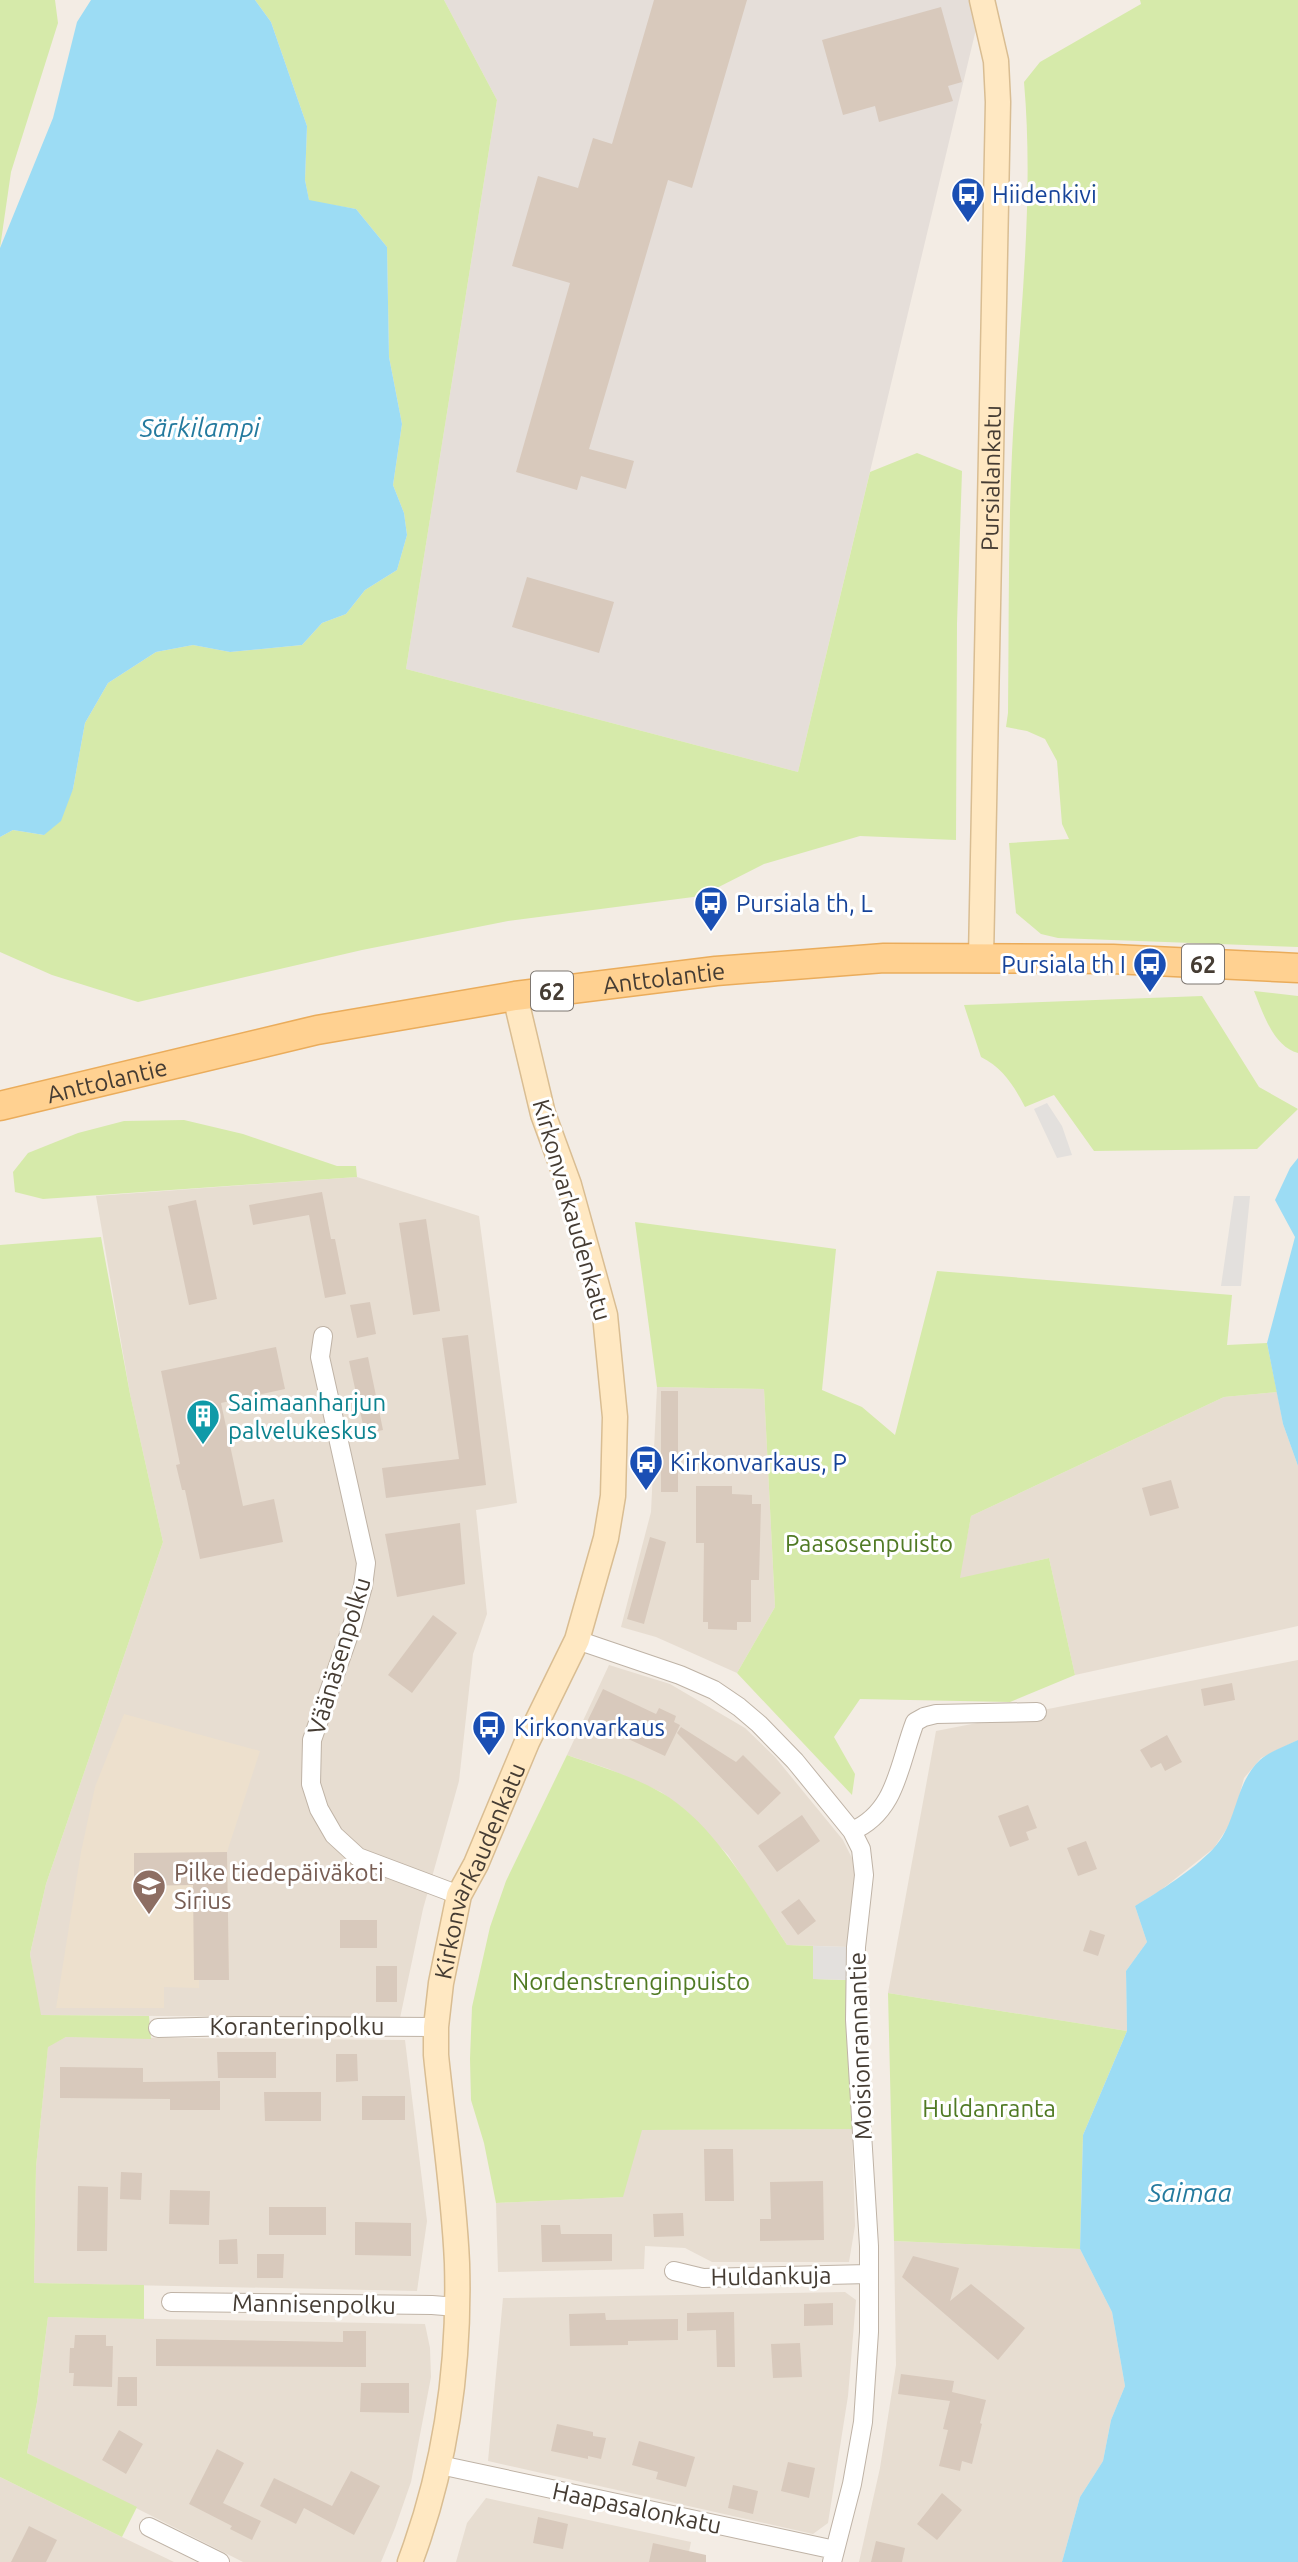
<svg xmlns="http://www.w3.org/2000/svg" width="1298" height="2562" font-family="Ubuntu,sans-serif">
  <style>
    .residential { fill: #e7ddd1 }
    .industrial { fill: #e5ded9 }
    .education { fill: #ede0cd }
    .green { fill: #d6eaaa }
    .parking { fill: #e3e0dd }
    .water { fill: #9cdcf4 }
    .building { fill: #d8c9bc }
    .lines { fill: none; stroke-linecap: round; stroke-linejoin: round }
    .street-casing { stroke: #bfb3a6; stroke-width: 20 }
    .secondary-casing { stroke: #d9bd92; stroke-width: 27 }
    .primary-casing { stroke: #eaac5b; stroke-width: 31 }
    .street { stroke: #fff; stroke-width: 18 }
    .secondary { stroke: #ffe8c2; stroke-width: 24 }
    .primary { stroke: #ffd191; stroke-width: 28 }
    .labels { text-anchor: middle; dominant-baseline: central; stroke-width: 6; stroke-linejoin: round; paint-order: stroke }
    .shield { fill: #fff; stroke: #7d7670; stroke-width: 2 }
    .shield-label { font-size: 23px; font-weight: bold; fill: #453c33 }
    .transit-label { font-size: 24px; fill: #164399; stroke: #fff; text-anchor: start }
    .street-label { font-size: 24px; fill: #453c33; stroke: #fff }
    .culture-label { font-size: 24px; fill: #0d838f; stroke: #fff; text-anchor: start }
    .park-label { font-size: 24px; fill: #507a24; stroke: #fff }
    .education-label { font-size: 24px; fill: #785e54; stroke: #fff; text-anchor: start }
    .water-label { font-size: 26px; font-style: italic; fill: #247a9e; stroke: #fff }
  </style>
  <rect width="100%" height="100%" fill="#f3ece4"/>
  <path class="residential" d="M357,1177L479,1216L517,1503L476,1510L487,1614L473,1654L459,1781L423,1909L400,2018L40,2015L30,1954L46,1884L163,1542L130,1394L96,1196Z
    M657,1387L764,1389L775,1607L737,1673L656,1637L621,1627L651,1512Z
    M1277,1392L1283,1424L1298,1466V1626L1075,1675L1049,1558L959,1579L971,1516L1224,1397Z
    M1298,1660V1740L1261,1758L1244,1778L1233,1819L1214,1848L1161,1890L1135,1906L1147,1942L1126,1971L1127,2031L888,1993L936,1731Z
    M609,1665L670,1684L745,1728L775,1757L843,1840L853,1860L855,1879L848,1947L787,1945L728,1855L685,1810L661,1792L609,1769L567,1755Z
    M66,2037L405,2040L427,2221L417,2291L34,2283L36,2167L48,2046Z
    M852,2129L855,2226L849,2262H712L685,2248L645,2246L644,2269L498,2272L496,2203L622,2197L641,2130Z
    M894,2241L1080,2249L1112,2312L1125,2386L1111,2420L1103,2461L1080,2497L1062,2562H859L880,2468L896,2365Z
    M845,2292L856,2300L848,2396L828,2523L813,2534L488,2461L503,2298Z
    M48,2317L425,2324L430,2348L431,2377L411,2482L395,2528L381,2562H243L27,2453L37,2402Z
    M0,2477L122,2537L174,2562H0Z
    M486,2498L691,2542L687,2562H456L467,2523Z"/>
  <path class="industrial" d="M444,0H983L798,772L406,669L497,100Z"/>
  <path class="education" d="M124,1714L260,1751L227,1852L229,1980H199V1988L164,1987V2008H56L81,1852L95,1787Z"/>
  <path class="green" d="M0,0H55L58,23L11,172L0,248Z
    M255,0H444L497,100L406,669L798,772L870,472L917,453L962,471L957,624L956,840L860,836L764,864L701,896L508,921L362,950L138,1002L52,975L0,952V837L13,830L44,835L73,789L85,723L108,683L156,652L193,645L230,652L302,645L322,623L346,614L365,590L397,570L407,535L404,513L393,485L402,424L389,357L387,247L356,209L309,201L305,180L307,126L271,22Z
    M1140,0H1298V947L1058,938L1041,934L1016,913L1009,843L1069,839L1062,824L1057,761L1045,739L1027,731L1006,727L1008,713C1009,627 1008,540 1012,453C1018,330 1035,206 1024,82L1040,62L1141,4Z
    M1254,991L1298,996V1053C1273,1046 1263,1013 1254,991Z
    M1202,996L1259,1087L1298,1109L1257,1149L1094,1151L1054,1095L1025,1107C1014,1086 1003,1068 981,1057L964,1005Z
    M184,1120L243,1134L337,1166H356L357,1177L43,1199L15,1192L13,1172L28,1153L78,1133L124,1121Z
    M635,1222L836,1249L822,1390L862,1407L895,1435L937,1271L1232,1295L1227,1345L1267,1343L1277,1392L1224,1397L971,1516L960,1578L1049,1558L1075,1675L1010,1702L860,1699L834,1737L855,1774L852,1795L737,1673L775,1607L764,1389L657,1387Z
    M101,1237L130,1394L163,1542L46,1884L30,1954L41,2015L149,2016L151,2039L66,2037L48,2047L36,2167L34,2283L144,2285V2319L48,2317L37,2402L27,2453L137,2507L122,2537L0,2477V1245Z
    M567,1755C598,1766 633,1776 662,1793C715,1824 753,1894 787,1945L813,1946L814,1979L847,1980L852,2129L642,2130L623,2197L496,2203L484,2143L471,2100L470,2059L472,2007L490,1927L506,1881Z
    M888,1993L1127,2031L1083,2135L1080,2249L894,2241Z"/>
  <path class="parking" d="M1047,1103L1062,1126L1072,1155L1057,1158L1034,1109Z
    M1234,1196H1250L1241,1286H1221Z
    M813,1946L848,1947L847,1980L813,1979Z"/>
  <path class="water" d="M91,0H255L271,22L307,126L305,180L309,200L356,209L387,247L389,357L402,424L393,485L404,513L407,535L397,570L365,590L346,614L322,623L302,645L230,652L193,645L156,652L108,683L85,723L73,789L61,821L44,835L13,830L0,837V248L53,118L77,22Z
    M1298,1158V1466L1283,1424L1267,1343L1295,1237L1275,1200L1290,1168Z
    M1298,1740V2562H1062L1080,2497L1103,2461L1111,2420L1125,2386L1112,2312L1080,2249L1083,2135L1127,2031L1126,1971L1147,1942L1135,1906C1160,1891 1193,1870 1213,1849C1238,1823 1234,1784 1260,1760C1270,1751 1286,1746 1298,1740Z"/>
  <path class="building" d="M654,0H747L692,188L668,180L589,449L634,461L626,489L581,476L577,490L516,472L570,283L512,266L538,176L578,188L593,138L612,144Z
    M941,7L962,82L948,86L953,101L879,122L875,106L843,115L822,40Z
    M527,577L614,602L599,653L512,627Z
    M322,1192L331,1239H335L346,1294L325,1298L309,1215L253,1225L249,1205Z
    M196,1200L217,1299L189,1305L168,1206Z
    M426,1219L440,1311L413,1315L399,1223Z
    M370,1302L376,1334L357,1338L350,1305Z
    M468,1335L486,1485L386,1498L382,1468L459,1459L442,1338Z
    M276,1347L285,1389L221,1403L243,1506L274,1499L283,1542L200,1559L185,1490H182L176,1465L180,1464L161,1371Z
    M368,1357L383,1430L365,1434L349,1361Z
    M661,1391H678V1492H661Z
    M1171,1480L1179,1508L1150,1516L1142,1488Z
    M696,1486H732V1494L752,1495V1504H761L759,1580H751V1622H737V1630L708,1629V1622H703L704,1543H696Z
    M460,1523L465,1584L397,1597L385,1534Z
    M650,1537L666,1542L644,1624L627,1619Z
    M433,1615L457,1633L412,1693L388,1675Z
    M1232,1683L1235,1700L1204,1706L1201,1689Z
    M603,1689L656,1714L659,1708L676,1716L674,1722L680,1725L665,1756L611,1731L609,1735L586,1724Z
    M681,1727L736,1762L743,1755L781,1793L758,1815L677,1733Z
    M1167,1735L1182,1762L1165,1771L1161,1763L1151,1768L1140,1750Z
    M1028,1805L1037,1828L1026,1832L1029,1840L1010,1847L998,1816Z
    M802,1815L820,1841L777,1872L758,1846Z
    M1086,1841L1097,1869L1078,1876L1067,1848Z
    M227,1852L229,1980H194L193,1885L134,1886V1853Z
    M799,1899L816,1921L798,1935L781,1912Z
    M340,1920H377V1948H340Z
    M1090,1930L1105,1935L1098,1956L1083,1951Z
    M376,1966H397V2002H376Z
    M217,2052H276V2078H218Z
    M336,2054H357L358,2081L336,2082Z
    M60,2067L143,2068V2082L220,2081V2110H170V2099L60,2098Z
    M264,2092H321V2121H265Z
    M362,2096H405V2120H362Z
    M704,2149H733L734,2201H705Z
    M121,2172L142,2173L141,2200L120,2199Z
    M823,2181L824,2240L760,2241V2219H771L770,2182Z
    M78,2186L108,2187L107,2251H77Z
    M170,2190L210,2191L209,2225L169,2224Z
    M269,2207H326V2235H269Z
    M683,2213L684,2236L654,2237L653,2214Z
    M355,2222L411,2223V2256L355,2255Z
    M541,2225H560L561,2234H612V2261L542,2262Z
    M237,2239L238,2264H219V2240Z
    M257,2254H284L283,2278H257Z
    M913,2256L959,2268L950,2301L971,2284L1025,2328L998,2360L902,2277Z
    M833,2303V2325L804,2326V2304Z
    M734,2312L735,2367H717L716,2330L687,2331V2313Z
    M605,2313L606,2320L678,2319V2340L628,2341V2345L570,2346L569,2314Z
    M343,2331H366V2367L156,2366V2339L343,2342Z
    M75,2335H106V2346H113L112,2387L73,2386L74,2373H69L70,2348H74Z
    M800,2343L802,2377L773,2378L771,2344Z
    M901,2374L954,2381L952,2392L986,2400L980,2423L982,2424L972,2464L962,2461L960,2471L939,2466L948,2430L943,2429L950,2401L898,2394Z
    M118,2377H137V2406H117Z
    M361,2383H409V2413L360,2412Z
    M557,2424L593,2432V2436L606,2438L601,2459L588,2456V2459L551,2451Z
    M119,2430L143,2444L126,2474L102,2460Z
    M639,2441L695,2457L686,2487L656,2479L658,2472L632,2465Z
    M217,2449L244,2463L223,2503L261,2521L252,2540L230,2529L232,2526L189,2504Z
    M788,2462L815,2468L809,2498L781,2491Z
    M351,2471L380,2486L354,2535L304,2508L296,2524L260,2506L274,2478L332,2506Z
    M733,2485L758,2491L753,2514L728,2508Z
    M942,2493L962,2510L937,2540L917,2524Z
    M538,2517L568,2524L563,2549L533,2543Z
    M29,2526L57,2540L46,2562H11Z
    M876,2541L905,2548L902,2562H871Z
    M653,2543L706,2555V2562H649Z"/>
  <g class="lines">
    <g class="street-casing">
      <path id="street" d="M323,1336L320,1357L366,1563L363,1586L352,1626L312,1740L311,1784L319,1809L334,1835L358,1857L459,1895
        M577,1640L680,1675L714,1690L739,1707L759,1724L795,1761L852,1831L861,1849L864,1875L856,1947L855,2020L869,2246V2332L863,2422L852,2484L832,2562
        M852,1831C897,1812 899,1763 915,1722L924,1717L936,1714L1037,1712
        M158,2028L235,2026L436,2027
        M674,2271L703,2278L869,2274
        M171,2302L432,2305L457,2307
        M440,2465L835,2550
        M149,2527L220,2562"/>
    </g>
    <g class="secondary-casing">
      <g id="secondary">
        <path id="s1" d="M981,958L998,102L996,61L982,0"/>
        <path id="s2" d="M410,2562C446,2466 460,2366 457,2263C454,2193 443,2124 436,2055V2027L441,1983L459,1895L476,1864L527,1742L577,1640L606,1538L613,1496L615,1417L605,1315L569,1185L543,1114L515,996"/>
      </g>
    </g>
    <g class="primary-casing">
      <g id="primary">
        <path id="s3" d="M0,1106L317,1030L515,996L716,971L884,958L1113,959L1298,968"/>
      </g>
    </g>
    <use href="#street" class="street"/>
    <use href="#secondary" class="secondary"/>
    <use href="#primary" class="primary"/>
  </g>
  <defs>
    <g id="bus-pin" transform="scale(1.75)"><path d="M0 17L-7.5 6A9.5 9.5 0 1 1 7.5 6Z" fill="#1a4fb4" stroke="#fff"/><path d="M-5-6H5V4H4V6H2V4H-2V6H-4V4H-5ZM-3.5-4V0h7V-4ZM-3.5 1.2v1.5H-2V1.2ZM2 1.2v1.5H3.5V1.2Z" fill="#fff"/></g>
    <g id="building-pin" transform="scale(1.75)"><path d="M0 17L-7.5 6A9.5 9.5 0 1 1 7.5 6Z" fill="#0f9aa8" stroke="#fff"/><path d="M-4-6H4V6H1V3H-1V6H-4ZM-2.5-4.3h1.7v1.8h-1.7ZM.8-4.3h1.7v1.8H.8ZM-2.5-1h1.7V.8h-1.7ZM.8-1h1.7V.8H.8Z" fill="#fff"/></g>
    <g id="school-pin" transform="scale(1.75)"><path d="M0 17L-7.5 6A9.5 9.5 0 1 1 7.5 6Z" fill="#8d6e63" stroke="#fff"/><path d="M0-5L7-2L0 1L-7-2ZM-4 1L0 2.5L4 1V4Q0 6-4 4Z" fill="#fff"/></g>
  </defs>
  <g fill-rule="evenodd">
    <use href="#bus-pin" x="968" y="194"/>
    <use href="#bus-pin" x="711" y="903"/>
    <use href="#bus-pin" x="1150" y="964"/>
    <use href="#building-pin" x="203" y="1416"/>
    <use href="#bus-pin" x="646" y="1462"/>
    <use href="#bus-pin" x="489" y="1727"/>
    <use href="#school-pin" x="149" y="1886"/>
  </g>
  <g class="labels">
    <g class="shield">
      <rect x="1182" y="944.5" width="42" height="39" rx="5"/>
      <rect x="531" y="971.5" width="42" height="39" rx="5"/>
    </g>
    <g class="shield-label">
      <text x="1203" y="964">62</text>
      <text x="552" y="991">62</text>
    </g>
    <g class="transit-label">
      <text x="992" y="194">Hiidenkivi</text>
      <text x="736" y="903">Pursiala th, L</text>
      <text x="1126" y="964" text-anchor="end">Pursiala th I</text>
      <text x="670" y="1462">Kirkonvarkaus, P</text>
      <text x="514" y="1727">Kirkonvarkaus</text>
    </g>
    <g class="street-label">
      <text stroke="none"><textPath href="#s1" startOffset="480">Pursialankatu</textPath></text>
      <text stroke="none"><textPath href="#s3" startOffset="677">Anttolantie</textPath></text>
      <text stroke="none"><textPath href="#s3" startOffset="110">Anttolantie</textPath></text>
      <text transform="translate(572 1210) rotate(74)">Kirkonvarkaudenkatu</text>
      <text transform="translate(339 1656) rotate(-73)">Väänäsenpolku</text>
      <text stroke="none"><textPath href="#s2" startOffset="705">Kirkonvarkaudenkatu</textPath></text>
      <text x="297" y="2026">Koranterinpolku</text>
      <text transform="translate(860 2046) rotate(-92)">Moisionrannantie</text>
      <text transform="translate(771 2276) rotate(-1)">Huldankuja</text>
      <text transform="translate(314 2304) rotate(1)">Mannisenpolku</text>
      <text transform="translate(637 2508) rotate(12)">Haapasalonkatu</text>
    </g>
    <g class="culture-label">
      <text x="228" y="1402">Saimaanharjun<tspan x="228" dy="28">palvelukeskus</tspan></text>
    </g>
    <g class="park-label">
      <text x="869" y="1543">Paasosenpuisto</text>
      <text x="631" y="1981">Nordenstrenginpuisto</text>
      <text x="989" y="2108">Huldanranta</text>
    </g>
    <g class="education-label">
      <text x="174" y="1872">Pilke tiedepäiväkoti<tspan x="174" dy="28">Sirius</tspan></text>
    </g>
    <g class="water-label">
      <text x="200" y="427">Särkilampi</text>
      <text x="1190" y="2192">Saimaa</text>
    </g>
  </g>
</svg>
